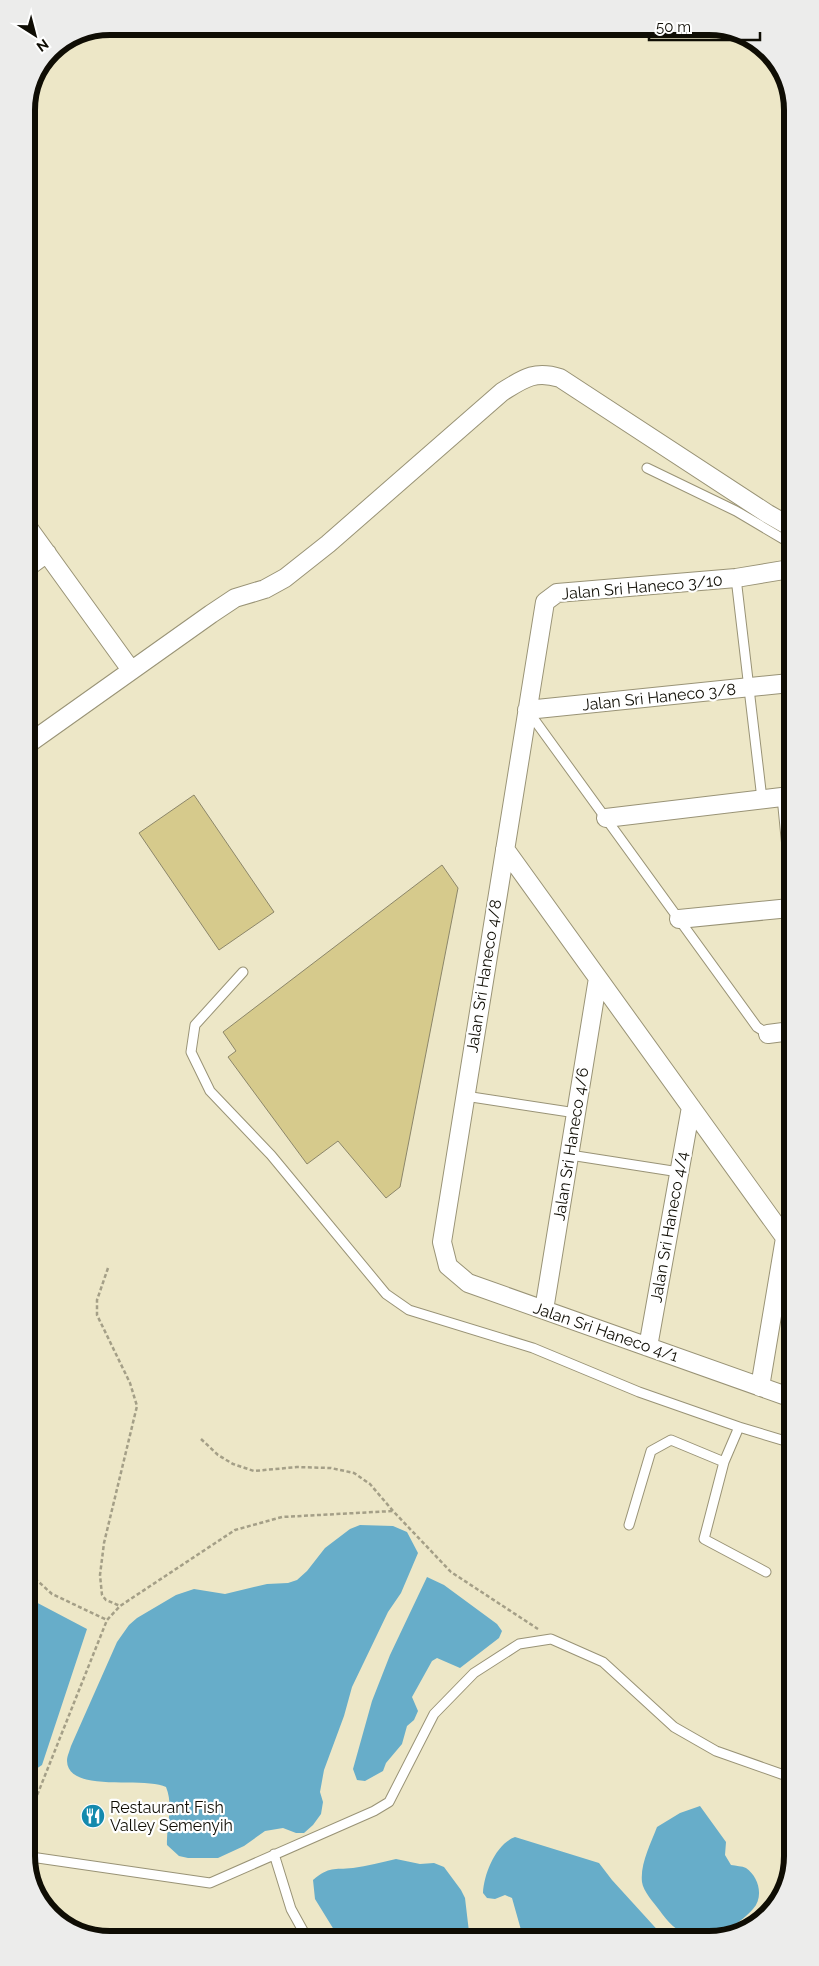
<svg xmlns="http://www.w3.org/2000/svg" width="819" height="1966" font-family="Raleway,sans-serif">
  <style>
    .water { fill: #67adc9 }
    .building { fill: #d6ca8c; stroke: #8c8669 }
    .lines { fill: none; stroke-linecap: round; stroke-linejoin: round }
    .lane-casing { stroke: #999376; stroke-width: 11 }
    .street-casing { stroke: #999376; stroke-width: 20 }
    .path { stroke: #a49f87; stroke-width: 2.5; stroke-dasharray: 4 2.5; stroke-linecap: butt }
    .lane { stroke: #fff; stroke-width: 9 }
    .street { stroke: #fff; stroke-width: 18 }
    .labels { text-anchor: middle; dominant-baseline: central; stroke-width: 4.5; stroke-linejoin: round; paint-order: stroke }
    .street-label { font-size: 16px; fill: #0f0d04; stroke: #fff }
    .poi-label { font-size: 16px; fill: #0f0d04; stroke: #fff; text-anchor: start }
    .rim { fill: none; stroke: #0f0d04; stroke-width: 6 }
  </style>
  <rect width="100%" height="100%" fill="#ede7c7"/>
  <path class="water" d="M360,1525L393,1526L407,1532L418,1553L401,1593L388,1612L352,1687L344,1716L324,1770L320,1792L323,1802L321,1814L313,1825L304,1833H296L283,1828L265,1831L244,1846L218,1858H188L179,1856L167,1845C166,1825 174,1807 166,1787C146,1776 68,1794 67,1761C67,1756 70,1750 71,1746L117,1642L129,1625L137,1618L176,1595L194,1589L225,1594L267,1584L288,1583L297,1580L307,1571L325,1548L350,1529Z
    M427,1577L444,1585L497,1624L502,1631L499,1638L460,1668L437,1658L432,1661L412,1697L418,1711L414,1720L407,1726L402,1744L386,1763L383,1771L365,1781L357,1780L353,1769L372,1701L390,1655Z
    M30,1599L87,1629L42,1765L30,1773Z
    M700,1806L726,1842L725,1855L731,1865C736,1866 742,1866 746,1868C759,1877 764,1897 753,1909C739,1925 711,1942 689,1935C677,1932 667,1921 660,1911C654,1903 643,1891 642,1882C640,1864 651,1843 657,1827L680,1813Z
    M515,1837L599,1863L612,1880L663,1936L523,1937L512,1898L505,1895L495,1899L487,1898L483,1893C484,1873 496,1844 515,1837Z
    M396,1859L420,1864L434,1863L444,1867L461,1890L465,1898L469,1932L473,1937L339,1938L315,1899L313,1880C330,1866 333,1870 353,1868C367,1866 382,1862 396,1859Z"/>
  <path class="building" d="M194,795L274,912L219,950L139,833Z
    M442,865L458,888L400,1187L386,1198L338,1141L307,1164L228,1057L236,1051L223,1032Z"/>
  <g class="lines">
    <g class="lane-casing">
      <path id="lane" d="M647,468L736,511L790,543
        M736,578L762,799
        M528,711L757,1027L768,1034
        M782,797L790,878
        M243,972L195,1025L191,1052L210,1091L271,1155L386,1294L409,1310L533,1348L639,1392L739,1427L792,1443
        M465,1096L576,1113
        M570,1155L679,1172
        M739,1427L724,1462L704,1539L766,1572
        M629,1525L651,1451L671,1440L724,1462
        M274,1854L291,1909L307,1938
        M31,1857L210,1883L374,1811L389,1802L434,1714L474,1673L519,1644L551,1639L603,1662L674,1727L716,1751L784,1775H793"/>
    </g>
    <g class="street-casing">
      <path id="street" d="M27,526L131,670
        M28,567L47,553
        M790,569L736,578L557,593L545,602L442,1242L448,1266L468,1283L792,1398
        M527,710L790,683
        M28,744L211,614L235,598L265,589L285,578L328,544L502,392C523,379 534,370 560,378L768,514L789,526
        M606,818L790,796
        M505,849L791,1246
        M679,919L790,908
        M768,1034L791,1031
        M544,1310L598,978
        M648,1347L691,1107
        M760,1387L785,1238"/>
    </g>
    <path class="path" d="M108,1268L97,1300V1315L130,1383L137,1406L104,1543L100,1575L102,1595L106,1600L120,1606
      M201,1439L218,1455L233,1464L254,1471L297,1467L331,1468L354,1473L370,1484L393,1511L451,1572L538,1629
      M30,1574L52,1594L107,1620
      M30,1813L107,1620L120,1606L235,1530L282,1517L393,1511"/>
    <use href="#lane" class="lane"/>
    <use href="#street" class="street"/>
  </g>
  <defs>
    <g id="restaurant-disc" transform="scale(1.25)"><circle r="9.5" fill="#148aae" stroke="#fff"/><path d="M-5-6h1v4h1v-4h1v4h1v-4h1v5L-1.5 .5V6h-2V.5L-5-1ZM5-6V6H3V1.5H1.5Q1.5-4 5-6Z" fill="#fff"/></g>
  </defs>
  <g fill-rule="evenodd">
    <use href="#restaurant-disc" x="93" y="1816"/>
  </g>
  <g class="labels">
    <g class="street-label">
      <text transform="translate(642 587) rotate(-5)">Jalan Sri Haneco 3/10</text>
      <text transform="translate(659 697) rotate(-6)">Jalan Sri Haneco 3/8</text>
      <text transform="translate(484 976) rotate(-81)">Jalan Sri Haneco 4/8</text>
      <text transform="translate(571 1144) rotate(-81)">Jalan Sri Haneco 4/6</text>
      <text transform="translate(669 1227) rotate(-80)">Jalan Sri Haneco 4/4</text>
      <text transform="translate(606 1332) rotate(19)">Jalan Sri Haneco 4/1</text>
    </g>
    <g class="poi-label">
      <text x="110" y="1807">Restaurant Fish<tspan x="110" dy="18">Valley Semenyih</tspan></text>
    </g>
  </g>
  <path d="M0 0H819V1966H0ZM110 35H709A75 75 0 0 1 784 110V1856A75 75 0 0 1 709 1931H110A75 75 0 0 1 35 1856V110A75 75 0 0 1 110 35Z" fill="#ececeb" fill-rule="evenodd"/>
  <path class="rim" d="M110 35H709A75 75 0 0 1 784 110V1856A75 75 0 0 1 709 1931H110A75 75 0 0 1 35 1856V110A75 75 0 0 1 110 35Z"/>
  <g transform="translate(35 35) rotate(144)" stroke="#ffffff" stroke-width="4" paint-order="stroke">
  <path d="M0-4L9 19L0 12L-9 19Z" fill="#0f0d04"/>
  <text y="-8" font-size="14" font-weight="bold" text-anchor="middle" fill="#0f0d04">N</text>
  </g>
  <path d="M649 32v8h111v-8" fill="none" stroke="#0f0d04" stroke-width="2.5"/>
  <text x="656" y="32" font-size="15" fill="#0f0d04" stroke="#ffffff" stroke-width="4" paint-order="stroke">50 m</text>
</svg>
